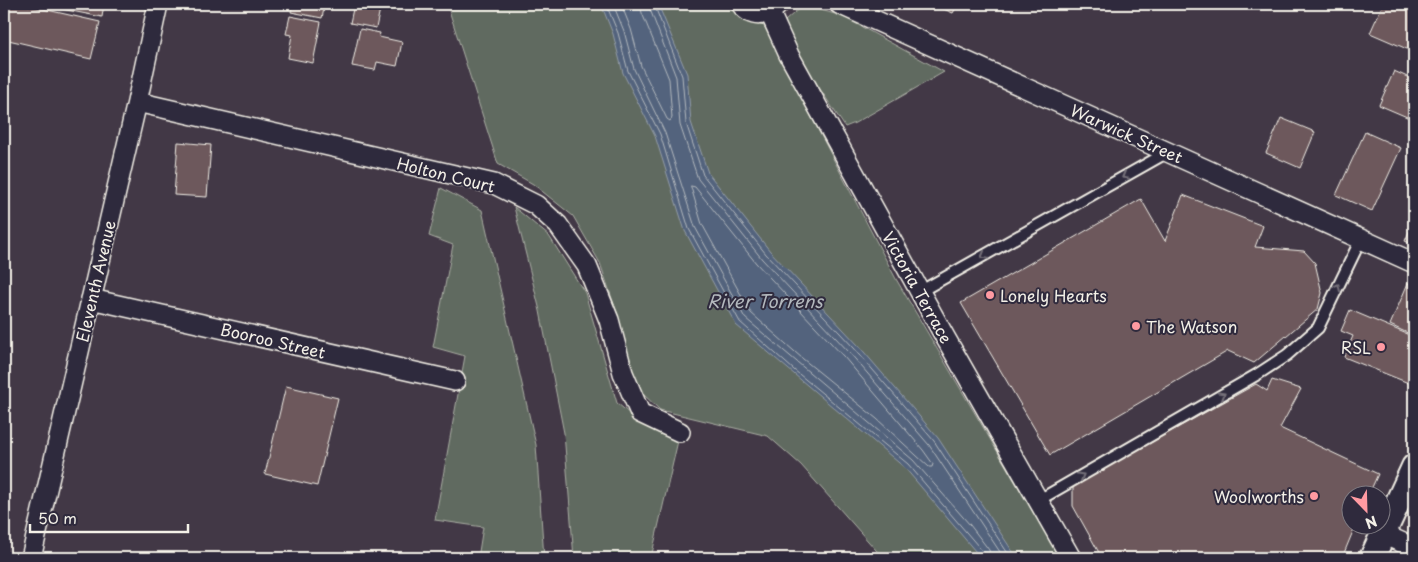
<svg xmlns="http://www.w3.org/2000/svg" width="1418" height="562" font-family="'Playpen Sans',sans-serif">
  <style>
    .green { fill: #616b60; stroke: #aaaea4 }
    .water { fill: #52637d; stroke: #939ca8 }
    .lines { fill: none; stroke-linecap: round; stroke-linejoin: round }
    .shore { stroke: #b3b8bd; stroke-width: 1 }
    .building { fill: #6d585c; stroke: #f4f1e8 }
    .service-casing { stroke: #f4f1e8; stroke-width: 14 }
    .minor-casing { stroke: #f4f1e8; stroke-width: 22 }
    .tertiary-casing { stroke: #f4f1e8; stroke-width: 28 }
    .service { stroke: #2f2a3d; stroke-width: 10 }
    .minor { stroke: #2f2a3d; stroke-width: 19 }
    .tertiary { stroke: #2f2a3d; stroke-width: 24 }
    .oneway { stroke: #747079 }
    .poi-dot { fill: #ff9aa2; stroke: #2f2a3d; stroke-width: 2 }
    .labels { text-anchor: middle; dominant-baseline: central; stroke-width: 4; stroke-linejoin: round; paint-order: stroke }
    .street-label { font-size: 16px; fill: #f4f1e8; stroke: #2f2a3d }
    .poi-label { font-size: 16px; fill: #f4f1e8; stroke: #2f2a3d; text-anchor: start }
    .water-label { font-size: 18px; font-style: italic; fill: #b3b8bd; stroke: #2f2a3d }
  </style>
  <rect width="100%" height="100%" fill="#423846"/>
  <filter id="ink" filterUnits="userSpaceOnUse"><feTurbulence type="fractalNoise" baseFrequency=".02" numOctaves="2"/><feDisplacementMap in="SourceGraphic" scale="10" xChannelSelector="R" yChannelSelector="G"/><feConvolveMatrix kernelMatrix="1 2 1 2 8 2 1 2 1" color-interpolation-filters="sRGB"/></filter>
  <g filter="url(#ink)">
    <path class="green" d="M447,4H736L747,20L764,26L896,279L1060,558H883L801,465L768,436L660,410L643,394L634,379L617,313L600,263L573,216L533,184L498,164Z
      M803,5L842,16L944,72L855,123L845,127L786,37L785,21Z
      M441,188L482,210L536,445L544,558H478L483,527L435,520L465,356L433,347L453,245L429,236Z
      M514,207L549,236L585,293L617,403L643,425L680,432L651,558H574L564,433L540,311Z"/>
    <path class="water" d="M601,4H658L687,74L691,122L708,173L770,251L858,345L938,438L1017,558H981L905,468L736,325L685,231L655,136L623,73L613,34Z"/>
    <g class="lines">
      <path class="shore" d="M606,4L618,33L628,71L660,134L689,229L740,322L794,370L908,464L984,553L985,558
        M613,4L624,31L634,69L665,133L695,227L745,318L913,460L970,525L989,550L991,558
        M621,4L631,29L641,66L667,119L670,121L672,118L669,79L642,13L640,4
        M648,4L676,77L680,125L698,179L762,259L849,352L929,445L1004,558
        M654,4L682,76L686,123L703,175L766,254L854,348L934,441L1011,558
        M691,186L695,187L756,263L844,357L923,450L933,464L932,467H929L877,419L803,359L751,313L702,224Z"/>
    </g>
    <path class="building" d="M7,4H21L100,22L91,59L4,39V17Z
      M36,4H104L102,17Z
      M293,4H325L322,18L291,12Z
      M354,4H381L376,28L350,23Z
      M932,4H958L953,13Z
      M1383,4H1402L1414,9V52L1370,33Z
      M290,16L321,22L313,63L288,58L292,35L286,34Z
      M360,29L380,33L379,37L402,42L397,66L377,62L375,70L352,66Z
      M1394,71L1414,80V120L1379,105Z
      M1281,118L1315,132L1300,168L1266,153Z
      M1365,132L1401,148L1372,211L1336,195Z
      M178,142L211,145L207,197L174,195Z
      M1183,195L1263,226L1255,247L1304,251L1315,263L1322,293L1318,309L1254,363L1228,351L1050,455L961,303L1141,199L1165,241Z
      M1414,220V245L1405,241Z
      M1408,283L1414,285V336L1390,325Z
      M1350,310L1414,337V376L1411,384L1344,357L1353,336L1341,331Z
      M1272,380L1301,389L1280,428L1378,474L1369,494H1350V524H1356L1342,558H1102L1073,506V486L1256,384L1267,391Z
      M286,386L338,398L317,486L265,474Z"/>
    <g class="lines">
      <g class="service-casing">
        <path id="service" d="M921,291L1168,152
          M1039,500L1258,374L1287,355L1318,328L1361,239"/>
      </g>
      <g class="minor-casing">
        <path id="minor" d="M741,4C751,19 767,17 778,5
          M839,4L1414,263
          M770,13L789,55L945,337L1071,558
          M137,102L494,184L536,205L558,225L587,266L609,320L623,373L640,413L680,432
          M91,299L455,381
          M1383,534L1414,548
          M31,558L137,102L158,4"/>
      </g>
      <g class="tertiary-casing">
        <path id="tertiary" d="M1372,558L1414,467"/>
      </g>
      <use href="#service" class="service"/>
      <use href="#minor" class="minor"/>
      <use href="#tertiary" class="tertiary"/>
    </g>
    <defs><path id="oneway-chevron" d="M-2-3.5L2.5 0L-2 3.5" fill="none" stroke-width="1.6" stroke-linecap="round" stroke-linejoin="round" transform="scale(1.25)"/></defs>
    <g class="oneway">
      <use href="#oneway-chevron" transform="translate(1125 176) rotate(151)"/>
      <use href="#oneway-chevron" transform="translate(984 256) rotate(151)"/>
      <use href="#oneway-chevron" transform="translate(1337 287) rotate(-64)"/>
      <use href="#oneway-chevron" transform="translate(1222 395) rotate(-30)"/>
      <use href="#oneway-chevron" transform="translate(1081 476) rotate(-30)"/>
    </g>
  </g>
  <g class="poi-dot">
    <circle cx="990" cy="295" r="5"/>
    <circle cx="1136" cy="326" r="5"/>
    <circle cx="1381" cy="347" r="5"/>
    <circle cx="1314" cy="496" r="5"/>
  </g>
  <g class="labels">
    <g class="street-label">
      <text transform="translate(1127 133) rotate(24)">Warwick Street</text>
      <text transform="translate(446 174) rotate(14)">Holton Court</text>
      <text transform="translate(95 281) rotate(-77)">Eleventh Avenue</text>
      <text transform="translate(918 287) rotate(61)">Victoria Terrace</text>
      <text transform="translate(273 340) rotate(13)">Booroo Street</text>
    </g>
    <g class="poi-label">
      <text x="1000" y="295">Lonely Hearts</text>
      <text x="1146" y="326">The Watson</text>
      <text x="1371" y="347" text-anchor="end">RSL</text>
      <text x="1304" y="496" text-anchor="end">Woolworths</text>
    </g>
    <g class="water-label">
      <text x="765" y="300">River Torrens</text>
    </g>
  </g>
  <rect width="1418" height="562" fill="none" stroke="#2f2a3d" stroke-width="20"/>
  <rect x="10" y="10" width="1398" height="542" fill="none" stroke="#f4f1e8" stroke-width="2" filter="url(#ink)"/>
  <g transform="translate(1366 510) rotate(157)"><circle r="24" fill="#2f2a3d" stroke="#7e7a81"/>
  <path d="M0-4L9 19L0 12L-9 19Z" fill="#ff9aa2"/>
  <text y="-8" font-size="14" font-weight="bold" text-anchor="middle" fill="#f4f1e8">N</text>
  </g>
  <path d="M30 524v8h158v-8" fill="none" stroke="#f4f1e8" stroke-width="2.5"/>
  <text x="38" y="524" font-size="15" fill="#f4f1e8" stroke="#2f2a3d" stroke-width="4" paint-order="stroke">50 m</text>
</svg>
